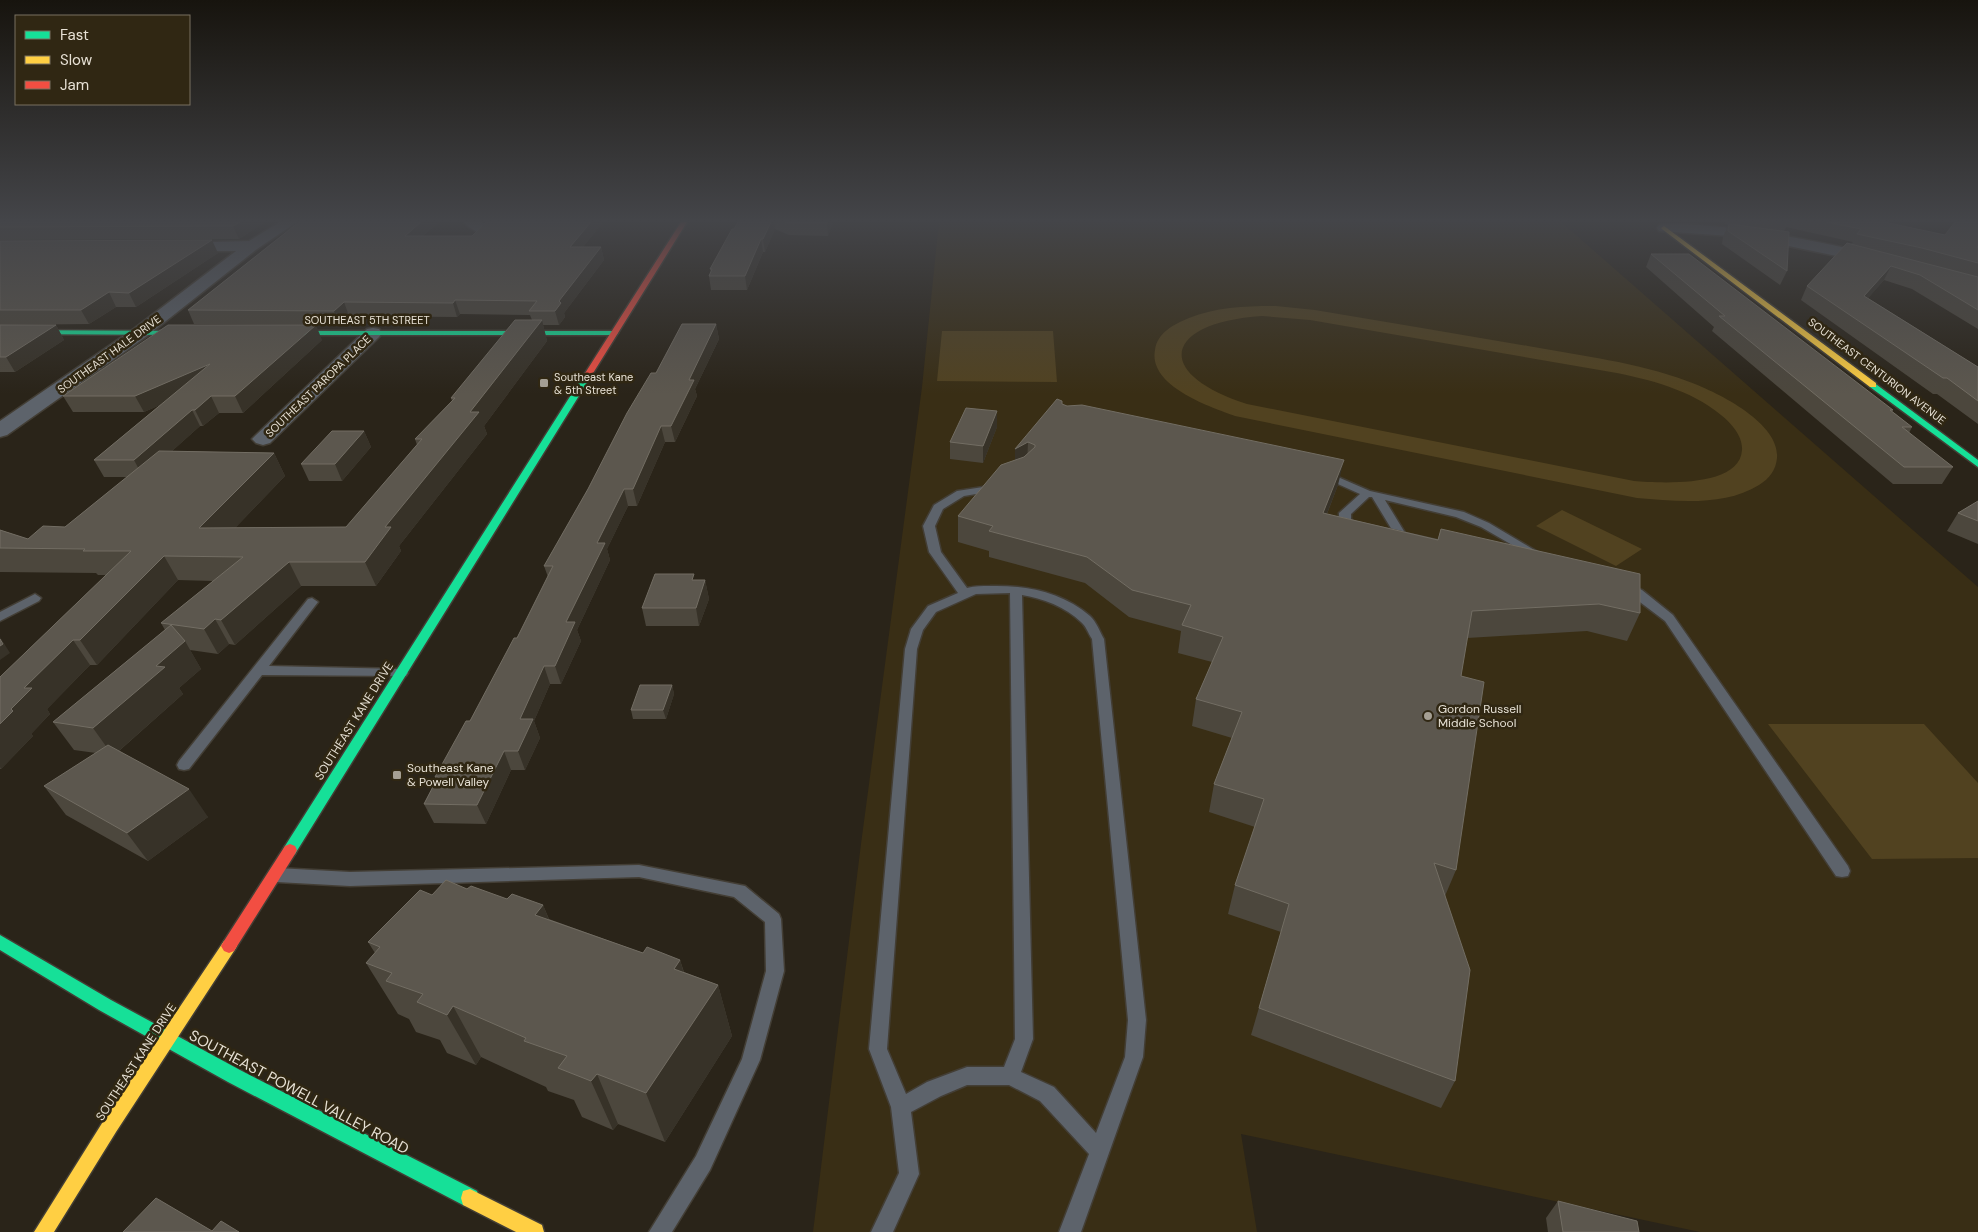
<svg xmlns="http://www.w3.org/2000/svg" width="1978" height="1232" font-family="'DM Sans',sans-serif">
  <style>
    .built { fill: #392e15 }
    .green { fill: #514220; fill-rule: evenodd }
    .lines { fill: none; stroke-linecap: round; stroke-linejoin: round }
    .lane-casing { stroke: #433e35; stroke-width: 3 }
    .street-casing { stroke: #433e35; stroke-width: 3 }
    .fast-casing { stroke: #433e35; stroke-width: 3 }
    .slow-casing { stroke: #433e35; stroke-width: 3 }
    .jam-casing { stroke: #433e35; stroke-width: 3 }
    .lane { fill: #5d636b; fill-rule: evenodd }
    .street { fill: #5d636b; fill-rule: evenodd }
    .fast { fill: #16e098; fill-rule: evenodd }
    .slow { fill: #ffcf43; fill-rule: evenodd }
    .jam { fill: #f24e42; fill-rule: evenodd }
    .wall { fill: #4c473d }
    .shaded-wall { fill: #373228 }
    .building { fill: #5c574e; stroke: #726d63 }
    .poi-dot { fill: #a59f93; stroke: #302713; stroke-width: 2 }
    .labels { text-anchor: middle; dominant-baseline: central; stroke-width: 5; stroke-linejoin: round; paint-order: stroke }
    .far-street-label { font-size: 11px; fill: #e7e1d5; stroke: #302713 }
    .far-poi-label { font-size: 11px; fill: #e7e1d5; stroke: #302713; text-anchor: start }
    .poi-label { font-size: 12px; fill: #e7e1d5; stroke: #302713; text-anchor: start }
    .street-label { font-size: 12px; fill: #e7e1d5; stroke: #302713 }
    .near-street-label { font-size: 15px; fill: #e7e1d5; stroke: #302713 }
  </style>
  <rect width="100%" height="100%" fill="#2a2419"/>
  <path class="built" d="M939,222H1561L1978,587V1232H1700L1241,1134L1257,1232H813L861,844L922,387Z"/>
  <path class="green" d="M1276,306L1315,310C1386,322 1457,334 1528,346C1582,356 1636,362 1687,381C1715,391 1780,422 1777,458C1776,470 1769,479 1759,485C1724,507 1675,501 1637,498L1235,416C1210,407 1148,386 1155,350C1157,333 1174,324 1189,318C1216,307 1247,306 1276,306ZM1262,316L1310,320L1611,372C1649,379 1691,390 1721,415C1731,423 1743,436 1742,450C1740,488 1660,483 1634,481L1247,404C1149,372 1167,322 1262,316Z
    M942,331H1053L1057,382L937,381Z
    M1562,510L1642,549L1616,566L1536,526Z
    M1768,724H1924L1978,783V858L1872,859Z"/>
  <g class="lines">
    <g class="lane-casing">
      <path id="lane" d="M1324,471L1370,491L1464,512L1489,523L1541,554L1535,557L1531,556L1481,527L1456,517L1385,500L1410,541L1408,543H1400L1372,497H1369L1351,514V519L1362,530L1360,532H1352L1339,520V513L1360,494L1320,476L1319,474Z
        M996,485L1001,488L1000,490L964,496L943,509L935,526L941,552L967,588C975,586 982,586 990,586C1026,585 1062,592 1090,616C1096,621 1100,632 1104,639L1146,1020L1143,1057L1081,1232H1059L1089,1154L1040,1101L1009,1085H967L941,1096L911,1112L919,1174L893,1232H871L899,1173L891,1107L869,1049L905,649L911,629L928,606L958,593L929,552L923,526L934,505L957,491ZM1010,593L1015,1039L1004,1067H967L927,1082L906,1094L887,1049L917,649L923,630L936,612L976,594ZM1022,595C1042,598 1066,607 1081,622C1086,626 1088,633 1092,639L1128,1020L1125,1057L1096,1133L1054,1087L1021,1072L1033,1039Z
        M1626,583L1642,590L1673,615L1848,866L1850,871L1848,876L1842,877L1836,876L1665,621L1620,587Z
        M35,594L41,598L39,601L0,621V612Z
        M312,598L318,602L269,666L401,669L406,670L408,673L406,676L262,675L189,769L184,770L179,769L177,765L179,761L308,599Z
        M639,865L745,886L779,914L781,919L784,971L760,1060L710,1170L672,1232H649L696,1156L742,1059L766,971L765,922L734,897L639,877L350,886L277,882L271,880L269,875L271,870L277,868L350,872Z"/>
    </g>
    <g class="street-casing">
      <path id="street" d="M280,222H297L257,249L147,336L7,435L0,437V421L135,328L236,251H181L176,249L173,246L176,243L249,241Z
        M464,222H481L492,230L490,233C481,235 469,229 464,222Z
        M1664,224C1736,224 1805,239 1875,254L1881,256L1883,259L1881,262L1875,264L1745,237L1659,231L1657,228L1659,225Z
        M373,328L379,329L382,333L379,337L270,443L263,445L256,443L252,439L256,435L367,329Z"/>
    </g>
    <g class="fast-casing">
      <path id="fast" d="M0,330L193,331L197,333L193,335L0,334Z
        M278,331H614L618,333L614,335H281L277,333Z
        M583,376H586L590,378L295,854L290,856L285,854L283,850L285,846Z
        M1873,382L1978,460V467L1870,387L1869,385Z
        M0,935L111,1000L240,1070L477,1191L479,1198L477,1205L470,1207L463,1205L228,1082L99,1010L0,950Z"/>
    </g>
    <g class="slow-casing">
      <path id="slow" d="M1664,226L1876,383V387H1870L1662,229L1661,228Z
        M229,939L234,941L237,946L234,951L116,1132L54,1232H34L104,1120L224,941Z
        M470,1189L542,1225L544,1232H516L463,1205L461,1198L463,1191Z"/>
    </g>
    <g class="jam-casing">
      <path id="jam" d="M681,222H687L590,378L586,380H583L582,378Z
        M290,844L295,846L297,850L295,854L234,951L229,953L224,951L221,946L224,941L285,846Z"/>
    </g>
    <use href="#lane" class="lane"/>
    <use href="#street" class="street"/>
    <use href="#fast" class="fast"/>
    <use href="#slow" class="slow"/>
    <use href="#jam" class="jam"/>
  </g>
  <path class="wall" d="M0,222H265L239,239L0,240Z
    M299,222H439L423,236H472L603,222L583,247H601L604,260L564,313L565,317L559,325H543L547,341L484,426L487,434L399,546L401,551L376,586H301L235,645L229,644L218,654L190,650L201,669L179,688L183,694L119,751L208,817L148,861L66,815L44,786L96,753L74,750L53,722L165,630L161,623L213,581L178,580L97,665H90L47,709L50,714L31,734L33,736L1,769H0V677L106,575H98L96,573L0,572V530L28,539L65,527L127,477H104L94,460L160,405L144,412H73L63,396L322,340L243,413H219L203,426H200L172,451L274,453L285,476L235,528L346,527L417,445L415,439L452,401L451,398L532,320L530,315L460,314L457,317L349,316L339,325L194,324L188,310Z
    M738,222H833L828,236L789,235L775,229L765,252H763L747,290H711L709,276L711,272L710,269Z
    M1726,222H1884L1945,235L1978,222V329L1912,289L1884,280L1868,298L1978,367V424L1937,394H1933L1801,300L1807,286L1851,244L1853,242L1786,227L1784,231L1787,271L1780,285L1722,244L1723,237L1728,225L1725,224Z
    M0,241L218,253L136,307H116L89,324L0,325Z
    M1651,254L1893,410L1892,411L1912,427L1909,433L1953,467L1942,484H1893L1712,331L1714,327L1646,267Z
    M716,324L719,339L695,389L697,396L675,442H665L637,506H628L607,549L610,560L577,630L581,641L561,684H550L534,721L540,738L525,770H511L486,824L434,823L424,804L437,781L435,777L470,721L517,638L548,577L544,566L656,373Z
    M0,325H56L64,340L15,372H0Z
    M1062,404L1067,406L1338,485L1327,514L1438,539L1441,529L1640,613L1627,641L1587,631L1467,638L1461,676L1456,870L1445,896L1455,1081L1441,1108L1251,1035L1281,932L1228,914L1235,885L1255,827L1209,812L1214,784L1232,738L1192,726L1196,699L1212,662L1178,653L1181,631L1129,617L1085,583L989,557V551L958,542V516L1015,460V449Z
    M997,427L983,463L950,459V442Z
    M364,431L371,447L342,481H309L301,464Z
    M1978,501V544L1947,531L1958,513Z
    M695,580H705L709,599L699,626H646L642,608Z
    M672,685L674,694L666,719H633L631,710Z
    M467,889L507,899L543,905L549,919L643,953L680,960L684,972L718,985L732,1036L665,1142L618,1124L613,1130L582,1117L574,1100L548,1091L546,1087L481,1057L476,1065L447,1053L440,1040L416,1032L409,1019L398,1014L366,963L375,953L368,942Z
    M1558,1201L1639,1232H1548L1546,1218Z"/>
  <path class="shaded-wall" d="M240,222H265L239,239L233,226Z
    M421,222H439L409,248L405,236Z
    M591,222H603L573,260L570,247Z
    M771,222H774L775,229L765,252L763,239Z
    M827,222H833L828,236L827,223Z
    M761,239L763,252L747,290L745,276Z
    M212,240L218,253L136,307L129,293Z
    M601,247L604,260L564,313L565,317L559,325L555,311L559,301Z
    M1891,266L1884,280L1857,311L1864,296Z
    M109,292L116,307L89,324L81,310Z
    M455,300L460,314L457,317L453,303Z
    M344,302L349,316L339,325L334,311Z
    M542,320L547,341L484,426L487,434L399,546L401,551L376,586L365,562L385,527L470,412Z
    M716,324L719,339L695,389L697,396L675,442L671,426L689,380Z
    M56,325L64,340L15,372L6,357Z
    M316,325L322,340L243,413L235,396Z
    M210,364L217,380L144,412L135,396Z
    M211,396L219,413L203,426L195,410Z
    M192,410L200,426L143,477L134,460Z
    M997,411V427L983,463V446Z
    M661,426L665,442L637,506L633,489Z
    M364,431L371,447L342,481L335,464Z
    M1028,442L1027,466L1015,473V449Z
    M274,453L285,476L212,552L199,528Z
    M1344,460L1338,485L1317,539L1323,513Z
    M624,489L628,506L607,549L610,560L577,630L581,641L561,684L555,666L566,622L597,543Z
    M164,556L178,580L97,665L80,640Z
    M289,562L301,586L235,645L221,620Z
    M705,580L709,599L699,626L696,608Z
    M215,619L229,644L218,654L204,629Z
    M0,637L10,653L0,660Z
    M73,640L90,665L47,709L50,714L31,734L33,736L1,769L0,767V724L11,709L24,688Z
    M185,641L201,669L179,688L183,694L113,756L93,728L156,666Z
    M544,666L550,684L534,721L540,738L525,770L518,751L520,719Z
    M672,685L674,694L666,719L663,710Z
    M504,751L511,770L486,824L477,805Z
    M189,789L208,817L148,861L127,833Z
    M543,905L564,957L535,915Z
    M680,960L695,1011L674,969Z
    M718,985L732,1036L665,1142L646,1093Z
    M453,1006L481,1057L476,1065L447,1015Z
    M597,1074L618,1124L613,1130L591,1081Z"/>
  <path class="building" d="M0,222H240L233,226L0,227Z
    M299,222H421L405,236H472L486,222H591L570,247H601L559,301L561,303L555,311H529L537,301L455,300L453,303L344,302L334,311L188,310Z
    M738,222H771L763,239H761L745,276H709L712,269H710L732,229H734Z
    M785,222H827V223H788Z
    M1827,222H1884L1945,235L1955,222H1978V246L1977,247L1978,248V263L1922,248L1857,234L1861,229Z
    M1729,224L1789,232L1787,271L1728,231Z
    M212,240L129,293L109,292L81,310H0V241Z
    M1847,243L1978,277V310L1920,275L1891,266L1864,296L1978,367V401L1947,378H1943L1807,286Z
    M1651,254H1689L1893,410H1890L1912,427H1902L1953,467H1904L1719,316H1725Z
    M515,320H542L470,412H479L385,527H391L365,562H289L221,620L215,619L204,629L161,623L243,557L164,556L80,640H73L24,688H32L11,709L13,711L0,724V677L131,551H83L85,549L0,548V530L28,539L43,526L65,527L159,451L274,453L199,528L346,527L422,439H415L455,398H451Z
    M682,324H716L689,380H694L671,426H661L633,489H624L597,543H605L566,622H575L555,666H544L520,719H533L518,751H504L477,805L424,804L438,777H435L466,721H470L514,638H517L553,566H544L588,489L627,413L651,373H656Z
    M0,325H56L6,357H0Z
    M168,325H316L235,396H211L195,410H192L134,460H94L210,364L135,396H63Z
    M1057,399L1062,401V404L1067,406L1082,405L1344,460L1323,513L1438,540L1441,529L1640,574V613L1599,604L1472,611L1461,676L1484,682L1456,870L1434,863L1470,970L1455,1081L1259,1008L1289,904L1235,885L1264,799L1214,784L1242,712L1196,699L1223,637L1182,625L1191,605L1132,590L1087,557L989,531L993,526L958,516L1001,465L1024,457L1035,447V445L1028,442L1015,449Z
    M966,408L997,411L983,446L950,442Z
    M332,431H364L335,464H301Z
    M1978,501V521L1958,513Z
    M655,574H694L692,580H705L696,608H642Z
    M171,625L185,641L156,666L165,667L93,728L53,722Z
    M0,639L3,644L0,646Z
    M640,685H672L663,710H631Z
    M108,745L189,789L127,833L44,786Z
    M446,880L467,889L471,886L507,899L512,894L543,905L535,915L643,953L647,947L680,960L674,969L718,985L646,1093L597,1074L591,1081L558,1068L567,1056L524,1041L526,1038L453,1006L447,1015L417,1002L423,994L386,981L392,973L366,963L380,947L368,942L420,890L432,895Z
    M156,1198L212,1231L221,1221L239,1232H123Z
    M1558,1201L1637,1221L1639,1232H1563Z"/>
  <linearGradient id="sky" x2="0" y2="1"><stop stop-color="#17140e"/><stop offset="0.56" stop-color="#444549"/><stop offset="1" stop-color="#444549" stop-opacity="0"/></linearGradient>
  <rect width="1978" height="394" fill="url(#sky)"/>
  <g class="poi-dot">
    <rect x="539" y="378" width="10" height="10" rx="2.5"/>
    <circle cx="1428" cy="716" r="5"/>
    <rect x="392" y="770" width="10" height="10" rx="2.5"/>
  </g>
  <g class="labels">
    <g class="far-street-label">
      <text x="367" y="320">SOUTHEAST 5TH STREET</text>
      <text transform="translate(109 354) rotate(-36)">SOUTHEAST HALE DRIVE</text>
      <text transform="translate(1877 371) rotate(37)">SOUTHEAST CENTURION AVENUE</text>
      <text transform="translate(318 386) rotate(-44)">SOUTHEAST PAROPA PLACE</text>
    </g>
    <g class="far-poi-label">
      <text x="554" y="377">Southeast Kane<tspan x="554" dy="13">&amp; 5th Street</tspan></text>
    </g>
    <g class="poi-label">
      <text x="1438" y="709">Gordon Russell<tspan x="1438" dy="14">Middle School</tspan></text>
      <text x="407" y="768">Southeast Kane<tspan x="407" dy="14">&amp; Powell Valley</tspan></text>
    </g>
    <g class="street-label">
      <text transform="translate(354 721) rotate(-58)">SOUTHEAST KANE DRIVE</text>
      <text transform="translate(136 1062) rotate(-57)">SOUTHEAST KANE DRIVE</text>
    </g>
    <g class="near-street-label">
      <text transform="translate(299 1092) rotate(28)">SOUTHEAST POWELL VALLEY ROAD</text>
    </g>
  </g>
  <rect x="15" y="15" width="175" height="90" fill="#302713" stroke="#797161"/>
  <rect x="25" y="31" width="25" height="8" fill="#16e098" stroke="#797161"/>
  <text x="60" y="40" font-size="15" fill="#e7e1d5">Fast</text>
  <rect x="25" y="56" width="25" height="8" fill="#ffcf43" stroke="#797161"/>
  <text x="60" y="65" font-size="15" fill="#e7e1d5">Slow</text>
  <rect x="25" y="81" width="25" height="8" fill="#f24e42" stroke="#797161"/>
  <text x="60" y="90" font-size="15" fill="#e7e1d5">Jam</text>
</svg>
